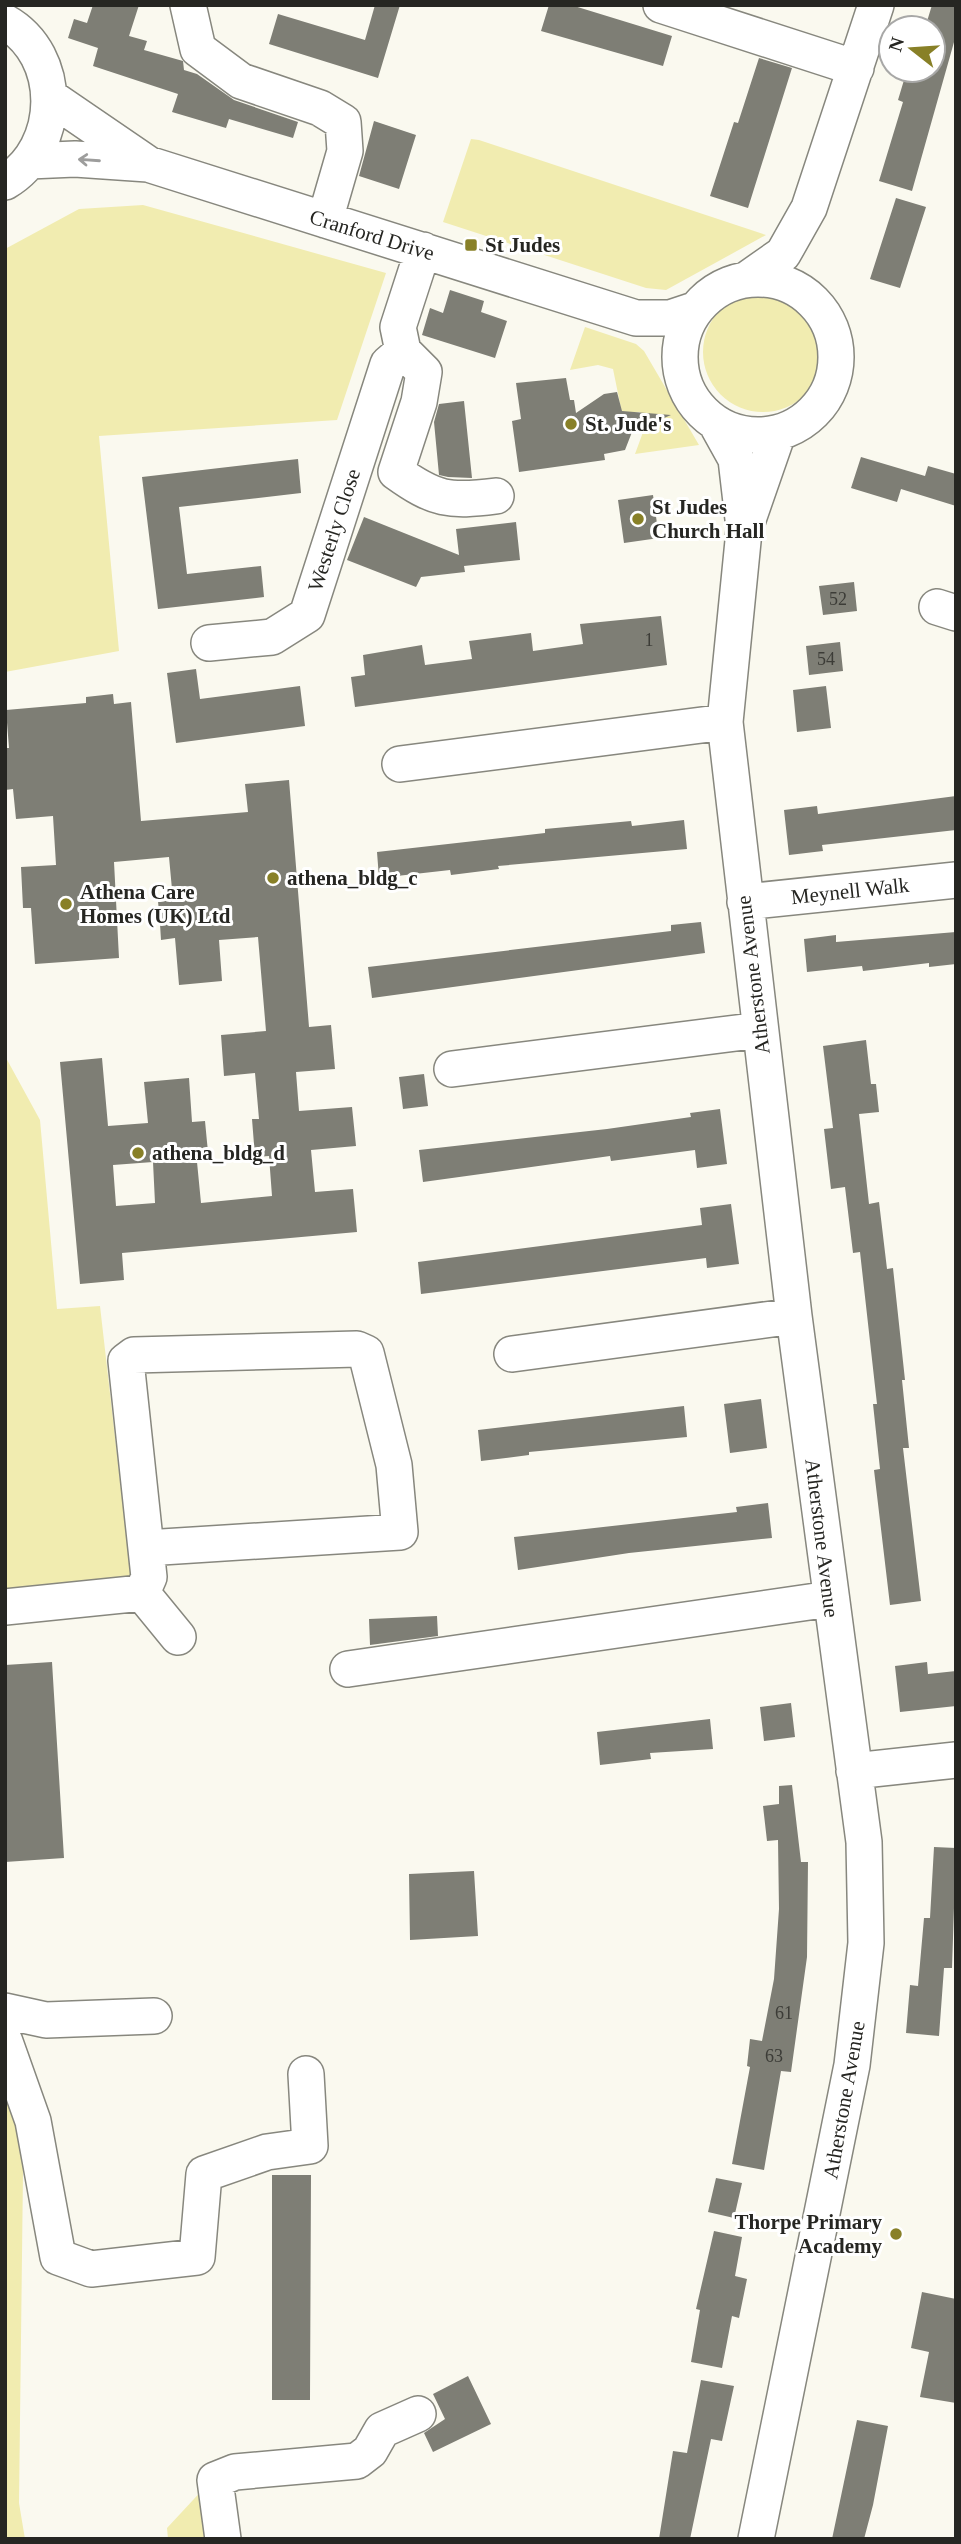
<svg xmlns="http://www.w3.org/2000/svg" width="961" height="2544" font-family="Georgia,serif">
  <style>
    .green { fill: #f1ecb0 }
    .building { fill: #7e7e75; fill-rule: evenodd }
    .lines { fill: none; stroke-linecap: round; stroke-linejoin: round }
    .minor-casing { stroke: #87877e; stroke-width: 38 }
    .minor { stroke: #fff; stroke-width: 35 }
    .oneway { stroke: #9d9d9c }
    .poi-dot { fill: #888027; stroke: #fff; stroke-width: 2.5 }
    .labels { text-anchor: middle; dominant-baseline: central; stroke-width: 6; stroke-linejoin: round; paint-order: stroke }
    .number-label { font-size: 18px; fill: #3c3c37 }
    .street-label { font-size: 21px; fill: #262622; stroke: #fff }
    .poi-label { font-size: 21px; font-weight: bold; fill: #262622; stroke: #fff; text-anchor: start }
  </style>
  <rect width="100%" height="100%" fill="#faf9ef"/>
  <path class="green" d="M471,139L479,140L766,235L666,290L646,288L443,222Z
    M143,205L386,273L337,420L99,436L119,651L5,672V249L79,209Z
    M703 352a60 60 0 1 1 120 0a60 60 0 1 1-120 0Z
    M585,327L636,344L644,351L699,445L635,454L646,424L640,412L622,413L613,369L598,365L570,370Z
    M5,1056L40,1120L57,1309L100,1306L131,1577L5,1589Z
    M5,2091H24L19,2503L25,2539H5Z
    M207,2485L215,2539H168L167,2528Z"/>
  <path class="building" d="M93,5H139L129,36L147,41L144,50L183,61L184,70L197,74L234,100L298,122L293,138L229,119L226,128L172,112L178,94L93,66L98,48L68,38L74,19L87,23Z
    M375,5H400L378,78L269,44L278,14L365,40Z
    M549,5H571L672,36L663,66L541,31Z
    M932,5H956V35L912,191L879,181L903,102L898,100L907,70H933V28H925Z
    M759,58L792,68L748,208L710,196L734,122L738,123Z
    M374,121L416,135L399,189L359,176Z
    M896,198L926,207L900,288L870,279Z
    M450,290L484,301L481,312L507,321L495,358L422,335L430,308L443,313Z
    M566,378L570,400H574L576,413L604,394L617,392L622,411L671,415L632,432L625,450L604,454L605,460L519,472L512,421L521,419L516,383Z
    M464,401L472,478L448,477L439,475L434,422L439,404Z
    M861,457L925,476L928,466L956,474V506L901,489L897,502L851,488Z
    M298,459L301,493L179,507L187,574L261,566L264,597L158,609L142,477Z
    M653,495L659,538L624,543L618,500Z
    M364,517L459,555L456,529L516,522L520,560L464,566L465,572L421,577L416,587L347,560Z
    M854,582L857,611L823,615L819,586Z
    M661,616L667,665L355,707L351,677L365,675L363,655L422,645L425,665L472,659L469,641L531,633L533,651L583,644L580,624Z
    M840,642L843,671L809,675L806,646Z
    M196,669L200,699L300,686L305,726L176,743L167,673Z
    M826,686L831,728L797,732L793,690Z
    M113,694L114,704L131,702L141,821L248,812L245,784L289,780L309,1027L331,1025L335,1069L296,1072L299,1111L352,1107L356,1146L311,1150L315,1192L353,1189L357,1232L122,1253L124,1280L80,1284L60,1062L102,1058L108,1126L148,1123L144,1082L189,1078L192,1122L205,1121L207,1142L209,1161L197,1162L201,1203L272,1196L269,1156L255,1157L252,1119H259L255,1073L224,1076L221,1035L266,1031L258,937L219,940L222,981L179,985L175,938L161,940L160,924L158,901L173,900L169,857L114,862L119,958L35,964L31,908H23L21,867L56,865L53,816L16,819L13,789L5,790V748H9L6,710L86,703V697ZM153,1162L155,1203L116,1206L113,1165Z
    M956,796V830L822,845L823,851L789,855L784,810L817,806L818,814Z
    M684,820L687,849L498,866L499,869L451,875L450,870L379,878L377,852L545,833V829L631,821L632,826Z
    M701,922L705,953L372,998L368,967L671,931V925Z
    M956,932V964L929,967V963L863,971L862,966L807,972L804,939L836,935V942Z
    M866,1040L871,1084H876L879,1112L859,1114L869,1204L879,1202L887,1269L893,1268L905,1380H902L909,1448H903L921,1601L890,1605L874,1470L880,1469L873,1404H877L860,1252L853,1253L845,1187L831,1189L824,1129L833,1128L823,1046Z
    M424,1074L428,1106L403,1109L399,1077Z
    M720,1109L727,1164L697,1168L695,1150L611,1161L610,1156L423,1182L419,1150L607,1129L691,1117L690,1113Z
    M731,1204L739,1264L707,1268L706,1258L421,1294L418,1262L702,1225L700,1208Z
    M761,1399L767,1448L730,1453L724,1404Z
    M684,1406L687,1437L529,1452V1455L481,1461L478,1430Z
    M768,1503L772,1538L629,1553L518,1570L514,1537L737,1512L736,1507Z
    M437,1616L438,1636L370,1645L369,1619Z
    M52,1662L64,1858L5,1862V1665Z
    M927,1662L928,1674L956,1671V1706L900,1712L895,1666Z
    M791,1703L795,1737L764,1741L760,1707Z
    M710,1719L713,1749L650,1753L651,1759L600,1765L597,1732Z
    M792,1785L801,1862H808L807,1957L791,2072L781,2071L764,2170L732,2164L750,2067L747,2066L750,2039L762,2041L774,1979L779,1909L778,1840L767,1841L763,1806L779,1804V1786Z
    M934,1847L956,1848L952,1968H944L939,2036L906,2033L910,1985L918,1986L924,1918H930Z
    M474,1871L478,1936L410,1940L409,1874Z
    M272,2175H311L310,2400H272Z
    M716,2178L742,2183L734,2218L708,2212Z
    M714,2231L742,2237L735,2276L747,2279L739,2318L732,2316L722,2368L691,2362L700,2310L696,2309Z
    M922,2292L956,2299V2403L920,2397L929,2352L911,2348Z
    M468,2376L491,2424L433,2452L424,2433L445,2419L433,2394Z
    M701,2380L734,2386L722,2441L711,2439L690,2539H659L673,2451L687,2453Z
    M857,2420L888,2426L873,2505L864,2539H832Z"/>
  <g class="lines">
    <g class="minor-casing">
      <path id="minor" d="M188,5L198,49L241,81L320,108L343,122L345,151L325,220
        M661,5L856,68
        M5,22C64,55 63,148 5,182
        M50,97L148,164
        M29,161L75,159L148,164L636,318H670L694,310
        M423,250L398,327L403,351L424,372L419,402L396,472C435,500 449,502 496,496
        M680 357a78 78 0 1 1 156 0a78 78 0 1 1-156 0Z
        M746,280L783,254L809,208L876,5
        M716,423L736,459L743,519
        M937,607L956,613
        M209,643L272,637L307,615L388,364L403,351
        M400,764L725,722
        M745,902L956,880
        M452,1069L760,1030
        M512,1354L794,1316
        M142,1593L149,1577L126,1361L134,1355L357,1349L366,1353L394,1465L400,1532L146,1548
        M5,1607L142,1593L178,1637
        M348,1669L830,1599
        M854,1771L956,1760
        M5,2011L46,2020L154,2016
        M5,2042L33,2121L58,2257L91,2269L197,2257L204,2174L267,2152L310,2146L306,2074
        M223,2539L215,2480L235,2472L357,2461L370,2451L382,2430L418,2414
        M756,2539L852,2065L866,1943L864,1842L794,1316L725,722L744,531L778,433"/>
    </g>
    <use href="#minor" class="minor"/>
  </g>
  <defs><path id="oneway-shaft" d="M-6 0H5M1.5-3L5.5 0L1.5 3" fill="none" stroke-width="1.6" stroke-linecap="round" stroke-linejoin="round" transform="scale(1.75)"/></defs>
  <use class="oneway" href="#oneway-shaft" transform="translate(89 160) rotate(-176)"/>
  <g class="poi-dot">
    <rect x="464" y="238" width="14" height="14" rx="3.5"/>
    <circle cx="571" cy="424" r="7"/>
    <circle cx="638" cy="519" r="7"/>
    <circle cx="273" cy="878" r="7"/>
    <circle cx="66" cy="904" r="7"/>
    <circle cx="138" cy="1153" r="7"/>
    <circle cx="896" cy="2234" r="7"/>
  </g>
  <g class="labels">
    <g class="number-label">
      <text x="838" y="599">52</text>
      <text x="649" y="640">1</text>
      <text x="826" y="659">54</text>
      <text x="784" y="2013">61</text>
      <text x="774" y="2056">63</text>
    </g>
    <g class="street-label">
      <text transform="translate(372 235) rotate(17)">Cranford Drive</text>
      <text transform="translate(334 530) rotate(-72)">Westerly Close</text>
      <text transform="translate(850 891) rotate(-6)">Meynell Walk</text>
      <text transform="translate(753 975) rotate(-97)">Atherstone Avenue</text>
      <text transform="translate(822 1538) rotate(83)">Atherstone Avenue</text>
      <text transform="translate(844 2100) rotate(-80)">Atherstone Avenue</text>
    </g>
    <g class="poi-label">
      <text x="485" y="245">St Judes</text>
      <text x="585" y="424">St. Jude's</text>
      <text x="652" y="507">St Judes<tspan x="652" dy="24">Church Hall</tspan></text>
      <text x="287" y="878">athena_bldg_c</text>
      <text x="80" y="892">Athena Care<tspan x="80" dy="24">Homes (UK) Ltd</tspan></text>
      <text x="152" y="1153">athena_bldg_d</text>
      <text x="882" y="2222" text-anchor="end">Thorpe Primary<tspan x="882" dy="24">Academy</tspan></text>
    </g>
  </g>
  <rect width="961" height="2544" fill="none" stroke="#262622" stroke-width="14"/>
  <g transform="translate(912 49) rotate(287)"><circle r="33" fill="#ffffff" stroke="#a8a8a7" stroke-width="2"/>
  <path d="M0-5L12 26L0 18L-12 26Z" fill="#888027"/>
  <text y="-10" font-size="19" font-weight="bold" text-anchor="middle" fill="#262622">N</text>
  </g>
</svg>
